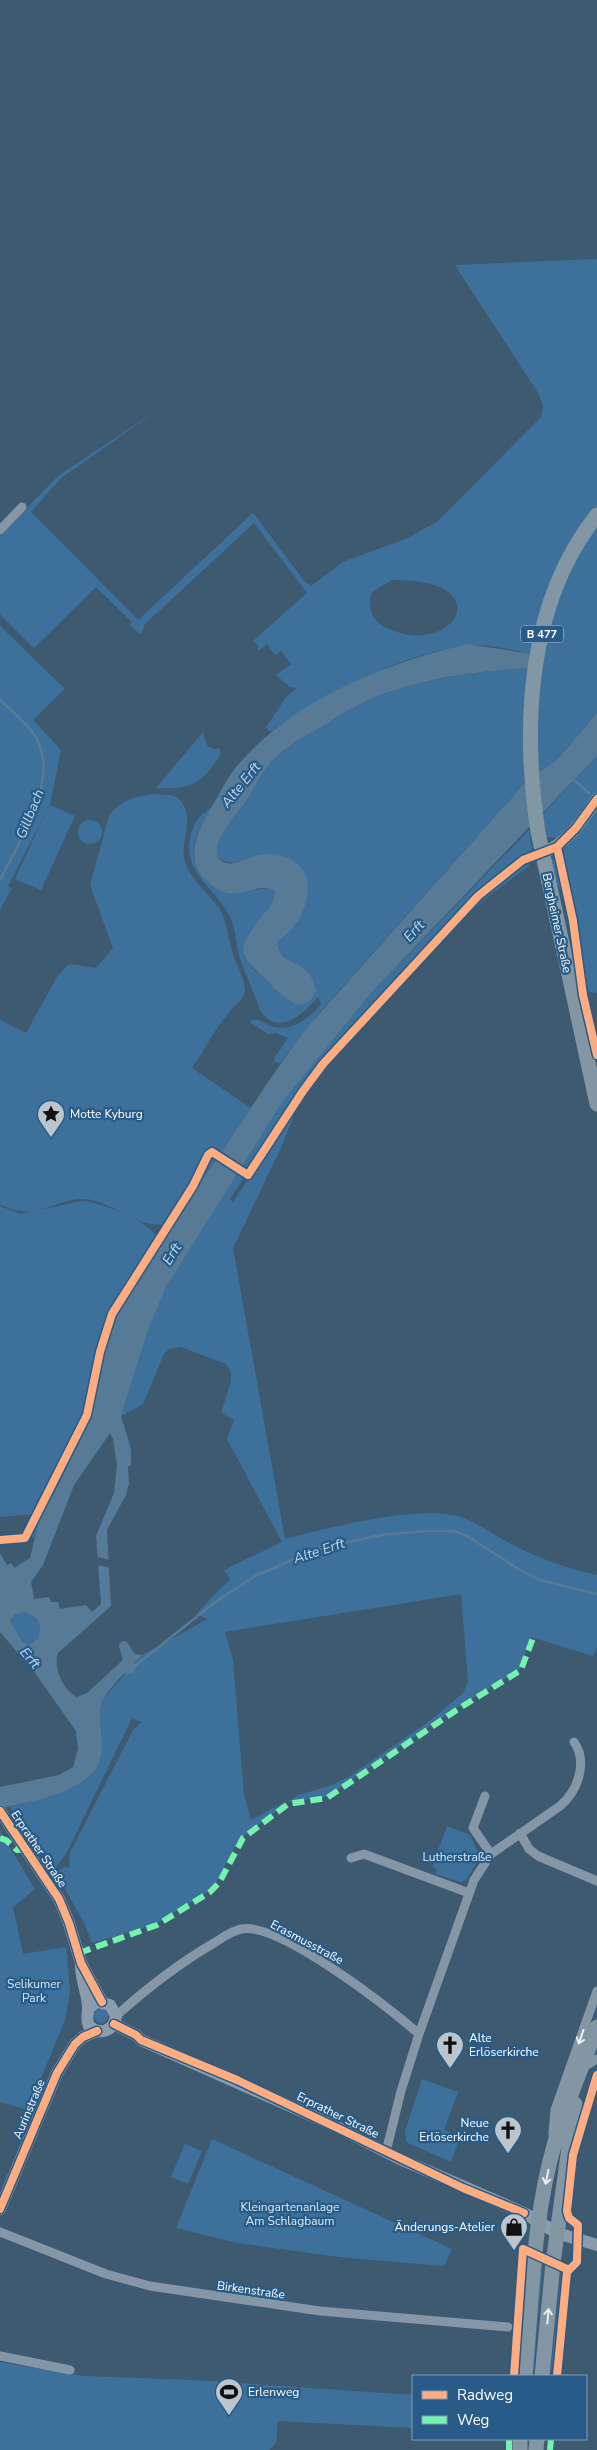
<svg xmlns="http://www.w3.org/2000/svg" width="597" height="2450" font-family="'Nunito Sans',sans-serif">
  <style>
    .green { fill: #3d719c; fill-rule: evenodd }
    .water { fill: #577a96; fill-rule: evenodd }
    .pier { fill: #3e5a71 }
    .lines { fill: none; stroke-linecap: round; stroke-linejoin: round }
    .stream { stroke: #577a96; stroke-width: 2.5 }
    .canal { stroke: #577a96; stroke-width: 10 }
    .street { stroke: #8596a7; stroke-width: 9 }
    .secondary { stroke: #8b9dac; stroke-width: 12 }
    .primary { stroke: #8396a4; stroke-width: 15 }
    .quiet { stroke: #73f3ae; stroke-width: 6; stroke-dasharray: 12 6; stroke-linecap: butt }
    .cycleway-casing { stroke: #285b87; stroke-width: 11 }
    .cycleway { stroke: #ffac80; stroke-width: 8 }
    .oneway { stroke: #edeff2 }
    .oneway2 { stroke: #eceff1 }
    .labels { text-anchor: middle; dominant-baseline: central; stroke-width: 4.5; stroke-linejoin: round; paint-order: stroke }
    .shield { fill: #285b87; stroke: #becedb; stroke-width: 1 }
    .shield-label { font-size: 11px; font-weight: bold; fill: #fff }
    .street-label { font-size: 12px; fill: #fff; stroke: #285b87 }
    .poi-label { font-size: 12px; fill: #fff; stroke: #285b87; text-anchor: start }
    .park-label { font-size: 12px; fill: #d7e9f6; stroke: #285b87 }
    .water-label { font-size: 14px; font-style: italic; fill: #c0daef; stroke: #285b87 }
  </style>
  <rect width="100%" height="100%" fill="#3e5a71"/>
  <path class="green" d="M597,259V507L587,519L532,654C512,650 489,644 468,645C458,645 448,649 438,651C377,666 322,697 270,732L266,727L287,696L297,688L290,687L276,675L291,664L281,651L275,655L267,644L258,651V645L253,641L307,593L254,523L145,624L141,634L130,626L132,622L96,587L34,648L0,614V536L58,476L162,407L61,478L31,512L138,620L253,513L305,582L311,586L343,562L408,538L438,521L541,417L543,407L540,396L455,265ZM392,580C504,578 452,662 385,627C371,620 367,607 372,592Z
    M597,523V713L558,759L536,777C537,714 537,646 561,587C570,565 585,544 597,523Z
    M0,626L65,689L33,720L61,750L50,805L75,816L41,890L15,879L45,814L8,886L12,888L0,910Z
    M530,668L524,784L320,1012L280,1063L274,1062L275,1057L288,1038L276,1033L268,1034L250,1022L252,1020C259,1019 264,1023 270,1026C290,1033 309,1019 321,1004L318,997C304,1013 280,1037 261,1012C254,993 245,974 239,955C236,945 236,934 233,924C221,889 180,876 191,834C195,822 200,814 211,808C201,824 187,846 197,866C210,891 227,889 253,890C262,890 267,886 275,891V901L250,932L244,944V956L255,971L270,981L275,991L299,1005L307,1003L301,968C289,961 280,956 277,942L298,922L251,857C239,863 229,866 217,857C215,835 234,819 246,801C255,787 261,773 273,760C285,747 301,739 316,730C343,713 371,696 402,688C443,676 487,671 530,668Z
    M203,732L207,746L214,749L219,748L221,754C201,784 192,790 156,788Z
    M597,756V794L559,838L547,837L542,815Z
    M152,794C161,795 174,793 180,800C196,818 179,842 185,862C191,880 208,893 219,908C228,923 228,939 233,955C237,966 245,979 245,991C244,999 237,1003 232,1009C216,1026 205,1049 192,1068L251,1108L219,1155L212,1150L206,1156L193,1185L167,1224C138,1230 114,1202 86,1199C53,1197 39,1224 0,1204V1020L26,1033L57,977L69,964L96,968L113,948L90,885L109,816C119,801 134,797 152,794Z
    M597,808V993L585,991L562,849Z
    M78 832a12 12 0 1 1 24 0a12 12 0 1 1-24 0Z
    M529,830L532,850L501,872L476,894L365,1014L301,1090L247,1172L240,1167L283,1101L372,992Z
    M556,855L563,889L562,892L555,881L552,861Z
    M527,860L529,866L483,900L455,927L326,1064L295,1113L280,1150L233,1248L285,1539C327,1528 421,1504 461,1517C480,1524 497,1537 515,1546C541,1559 568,1569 597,1575V1647L593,1656L531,1637L519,1670L457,1708L326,1797L287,1802L299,1795L332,1785L350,1776L431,1720L463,1693L468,1681L461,1594L225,1632L233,1660L244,1795L251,1820L283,1803L284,1805L237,1842L216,1883L209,1891L156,1924L92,1943L85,1925L58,1876V1871L64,1867L69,1868L70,1853L133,1730L142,1722L132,1718L66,1854L56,1867H53L10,1807L55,1795L75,1786L89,1774L98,1765L101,1756L100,1714L103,1699L142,1655L208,1619L196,1614L230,1579L224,1570L282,1542L227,1439L234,1420L221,1413L231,1381V1373L226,1364L181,1347L169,1349L164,1354L143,1404L121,1416L148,1330L166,1287L238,1172L245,1176L230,1199L233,1202L305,1092L326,1064L480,896L504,875Z
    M570,928L572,929L581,990L577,989L574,979Z
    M213,1156L217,1157L174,1221L114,1319L107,1340L90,1417L58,1486L40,1515L34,1538L29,1536L87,1417L101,1350L114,1314L193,1187L206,1161Z
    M82,1201C102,1203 147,1220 158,1238C139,1267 117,1297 106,1330C96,1358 95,1388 85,1415C72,1450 51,1481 35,1514L0,1517V1206L21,1214Z
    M25,1612C38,1619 43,1623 38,1638L30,1645L23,1642L10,1621L14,1615Z
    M447,1826L470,1835L480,1857L466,1880L461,1882L435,1874L437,1869L432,1867Z
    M0,1831L35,1889L13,1907L23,1954L66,1947L70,1992L65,2020L28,2110L0,2102Z
    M94 2016a7 7 0 1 1 14 0a7 7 0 1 1-14 0Z
    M422,2079L458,2092L444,2130L460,2137L451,2162L406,2142L405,2132Z
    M212,2139L452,2249L444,2266L339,2257L238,2243L176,2228Z
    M185,2144L202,2151L188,2184L171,2177Z
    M540,2262L543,2263L533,2376H530Z
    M561,2273H564L555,2371L551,2370Z
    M0,2362L84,2376L192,2380L413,2395V2428L278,2421L276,2443L269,2450H0Z"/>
  <path class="water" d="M467,644L532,654L530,668C487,671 443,675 402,688C371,696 343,713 316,730C301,739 285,747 273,760C261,773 255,787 246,801C234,819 215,835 217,857C220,859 223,863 227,863C236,865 243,859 252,857C272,850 295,855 305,874C313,889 303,918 291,930C286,935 281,937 277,943C282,965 299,960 310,975C313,979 314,986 316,990C312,1000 308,1005 297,1005C290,1000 280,995 274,989C272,986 271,983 267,980C236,954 237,949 261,917C269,908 275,903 275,891C252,879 236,910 206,880C185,860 196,833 209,811C218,797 226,779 237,766C294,699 383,664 467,644Z
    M597,713V756L372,992L283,1101L166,1287L148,1330L121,1416L131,1449V1465L128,1467L129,1484L126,1495L107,1530L111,1606L58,1653C53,1668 63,1690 77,1697L87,1693L124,1659L121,1648L128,1644L135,1654L142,1655C133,1664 106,1691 102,1702C97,1719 104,1738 101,1756C95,1791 28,1803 0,1808V1787L59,1775L73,1767L78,1749L76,1731L35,1673L0,1632V1553L7,1565L11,1563L14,1568L30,1558L40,1515L58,1486L90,1417L107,1340L114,1319C147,1258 187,1202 226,1145C254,1104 280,1062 311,1023L524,784L558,759ZM110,1433L113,1439L117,1465L114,1493L96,1536L101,1604L92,1612L86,1605L60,1609L58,1602H51L49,1597L34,1599L31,1582L43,1565L74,1485ZM25,1612C38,1619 43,1622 38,1638L30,1645L23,1642L10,1621L14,1615Z"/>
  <path class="pier" d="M98,1557L111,1560V1568L98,1565Z"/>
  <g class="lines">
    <path class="stream" d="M0,700C11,710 24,721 33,733C64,775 19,841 0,880
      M573,779L589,793
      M126,1673L214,1603L255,1576L308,1553L343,1543L381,1535L425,1531H454L467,1536L520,1570L540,1580L597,1594"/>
    <path class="canal" d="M124,1646L131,1668"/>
    <path class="street" d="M0,530L22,507
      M0,1540L25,1538
      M485,1796L473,1828L491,1854
      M520,1833L529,1849L538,1856L597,1881
      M351,1858L364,1854L469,1893
      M116,2016C146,1989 178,1964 214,1943C222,1938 231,1931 241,1929C279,1921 389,2008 419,2034
      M583,2067L597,2059
      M553,2134L555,2110L597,1991
      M386,2152L401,2091L419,2034L474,1880L491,1854L560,1806C578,1791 588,1762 574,1742
      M0,2232L106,2274L150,2286L320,2311L508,2327
      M0,2356L70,2370"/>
    <path class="secondary" d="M542,853C567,844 582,821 597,799
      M0,1811L59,1899L69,1923L81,1963L102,2002
      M81,1965C81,1980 87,1992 88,2006C89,2014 85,2018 89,2026C100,2036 114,2031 116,2016L110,2005L97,2002L89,2008
      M114,2024L136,2035L141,2040L331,2124L398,2158L524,2213L557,2233L597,2245
      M0,2209L57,2073L75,2044L83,2037L97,2031"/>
    <path class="primary" d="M597,515C527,603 522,726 538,832L597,1104
      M525,2376C532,2298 533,2217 555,2142C566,2103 583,2065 597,2027
      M542,2376L553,2263L575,2104
      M520,2450V2439
      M536,2450L537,2439"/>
    <path class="quiet" d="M0,1838L6,1840L17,1850L27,1849
      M79,1953L157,1925L210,1892L219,1883L243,1838L288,1804L327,1798L458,1709L521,1670L533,1638
      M509,2450V2439
      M550,2450L551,2439"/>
    <g class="cycleway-casing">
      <path id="cycleway" d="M557,847L573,921L583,995L597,1055
        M0,1540L25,1538L87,1415L100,1352L112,1314L193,1186L208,1155L212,1152L248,1175L303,1091L323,1064L478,896L523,860L557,847L576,828L597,799
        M0,1811L59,1899L69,1923L81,1963L102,2002
        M114,2024L136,2035L141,2040L237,2080L463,2188L524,2213
        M0,2209L57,2073L75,2044L83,2037L97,2031
        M514,2376L523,2249L569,2270
        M557,2376L567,2272L577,2262L578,2225L569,2218L567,2211L573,2155L597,2075"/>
    </g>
    <use href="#cycleway" class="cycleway"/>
  </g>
  <defs><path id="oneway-shaft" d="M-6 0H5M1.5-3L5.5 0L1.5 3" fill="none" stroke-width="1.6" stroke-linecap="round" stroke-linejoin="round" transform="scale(1.25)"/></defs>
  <use class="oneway" href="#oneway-shaft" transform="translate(581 2037) rotate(109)"/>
  <g class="oneway2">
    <use href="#oneway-shaft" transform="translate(547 2177) rotate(101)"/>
    <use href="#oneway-shaft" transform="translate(548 2316) rotate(-85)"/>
  </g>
  <defs>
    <g id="sight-pin" transform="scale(1.4375)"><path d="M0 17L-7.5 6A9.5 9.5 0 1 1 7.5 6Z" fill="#bbc5cd" stroke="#285b87"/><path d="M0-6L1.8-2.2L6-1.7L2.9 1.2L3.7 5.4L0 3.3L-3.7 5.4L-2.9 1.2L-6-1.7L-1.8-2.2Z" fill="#111"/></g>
    <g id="church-pin" transform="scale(1.4375)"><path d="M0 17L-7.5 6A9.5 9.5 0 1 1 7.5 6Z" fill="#bbc5cd" stroke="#285b87"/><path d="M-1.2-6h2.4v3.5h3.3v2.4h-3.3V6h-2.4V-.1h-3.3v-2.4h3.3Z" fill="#111"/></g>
    <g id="shop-pin" transform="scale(1.4375)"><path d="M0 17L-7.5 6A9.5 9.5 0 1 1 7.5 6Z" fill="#bbc5cd" stroke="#285b87"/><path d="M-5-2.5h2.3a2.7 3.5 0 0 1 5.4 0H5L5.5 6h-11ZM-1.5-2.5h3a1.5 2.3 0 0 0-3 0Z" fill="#111"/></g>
    <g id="stadium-pin" transform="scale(1.4375)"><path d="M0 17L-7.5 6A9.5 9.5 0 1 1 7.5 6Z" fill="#bbc5cd" stroke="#285b87"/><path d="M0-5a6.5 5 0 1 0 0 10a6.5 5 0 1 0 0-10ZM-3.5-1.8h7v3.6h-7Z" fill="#111"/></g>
  </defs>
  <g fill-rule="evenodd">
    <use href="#sight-pin" x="51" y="1114"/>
    <use href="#church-pin" x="450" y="2045"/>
    <use href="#church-pin" x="508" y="2130"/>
    <use href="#shop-pin" x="514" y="2227"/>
    <use href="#stadium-pin" x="229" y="2392"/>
  </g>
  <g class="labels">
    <rect class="shield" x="521" y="625.5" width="42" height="17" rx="4"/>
    <g class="shield-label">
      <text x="542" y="634">B 477</text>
    </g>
    <g class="street-label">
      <text transform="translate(557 923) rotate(78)">Bergheimer Straße</text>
      <text transform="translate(39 1849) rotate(56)">Erprather Straße</text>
      <text transform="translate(307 1942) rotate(28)">Erasmusstraße</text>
      <text transform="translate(29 2109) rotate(-67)">Aurinstraße</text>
      <text transform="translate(338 2115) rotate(26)">Erprather Straße</text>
      <text transform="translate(251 2290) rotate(8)">Birkenstraße</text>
    </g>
    <g class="poi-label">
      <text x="70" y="1114">Motte Kyburg</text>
      <text x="469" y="2038">Alte<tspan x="469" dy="14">Erlöserkirche</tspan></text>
      <text x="489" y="2123" text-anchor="end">Neue<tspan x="489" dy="14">Erlöserkirche</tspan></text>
      <text x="495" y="2227" text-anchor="end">Änderungs-Atelier</text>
      <text x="248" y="2392">Erlenweg</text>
    </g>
    <g class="park-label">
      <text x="457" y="1857">Lutherstraße</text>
      <text x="34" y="1984">Selikumer<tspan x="34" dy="14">Park</tspan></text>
      <text x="290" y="2207">Kleingartenanlage<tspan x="290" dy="14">Am Schlagbaum</tspan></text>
    </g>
    <g class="water-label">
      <text transform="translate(241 785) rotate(-51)">Alte Erft</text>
      <text transform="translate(30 814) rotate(-68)">Gillbach</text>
      <text transform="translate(414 931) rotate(-47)">Erft</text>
      <text transform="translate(172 1254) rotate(-58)">Erft</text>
      <text transform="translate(319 1551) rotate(-18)">Alte Erft</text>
      <text transform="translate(30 1658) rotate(50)">Erft</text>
    </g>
  </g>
  <rect x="412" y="2375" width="175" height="65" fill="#285b87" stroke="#7e9db7"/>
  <rect x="422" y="2391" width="25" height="8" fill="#ffac80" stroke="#7e9db7"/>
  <text x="457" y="2400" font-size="15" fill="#ffffff">Radweg</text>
  <rect x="422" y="2416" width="25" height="8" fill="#73f3ae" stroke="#7e9db7"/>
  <text x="457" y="2425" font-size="15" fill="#ffffff">Weg</text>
</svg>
